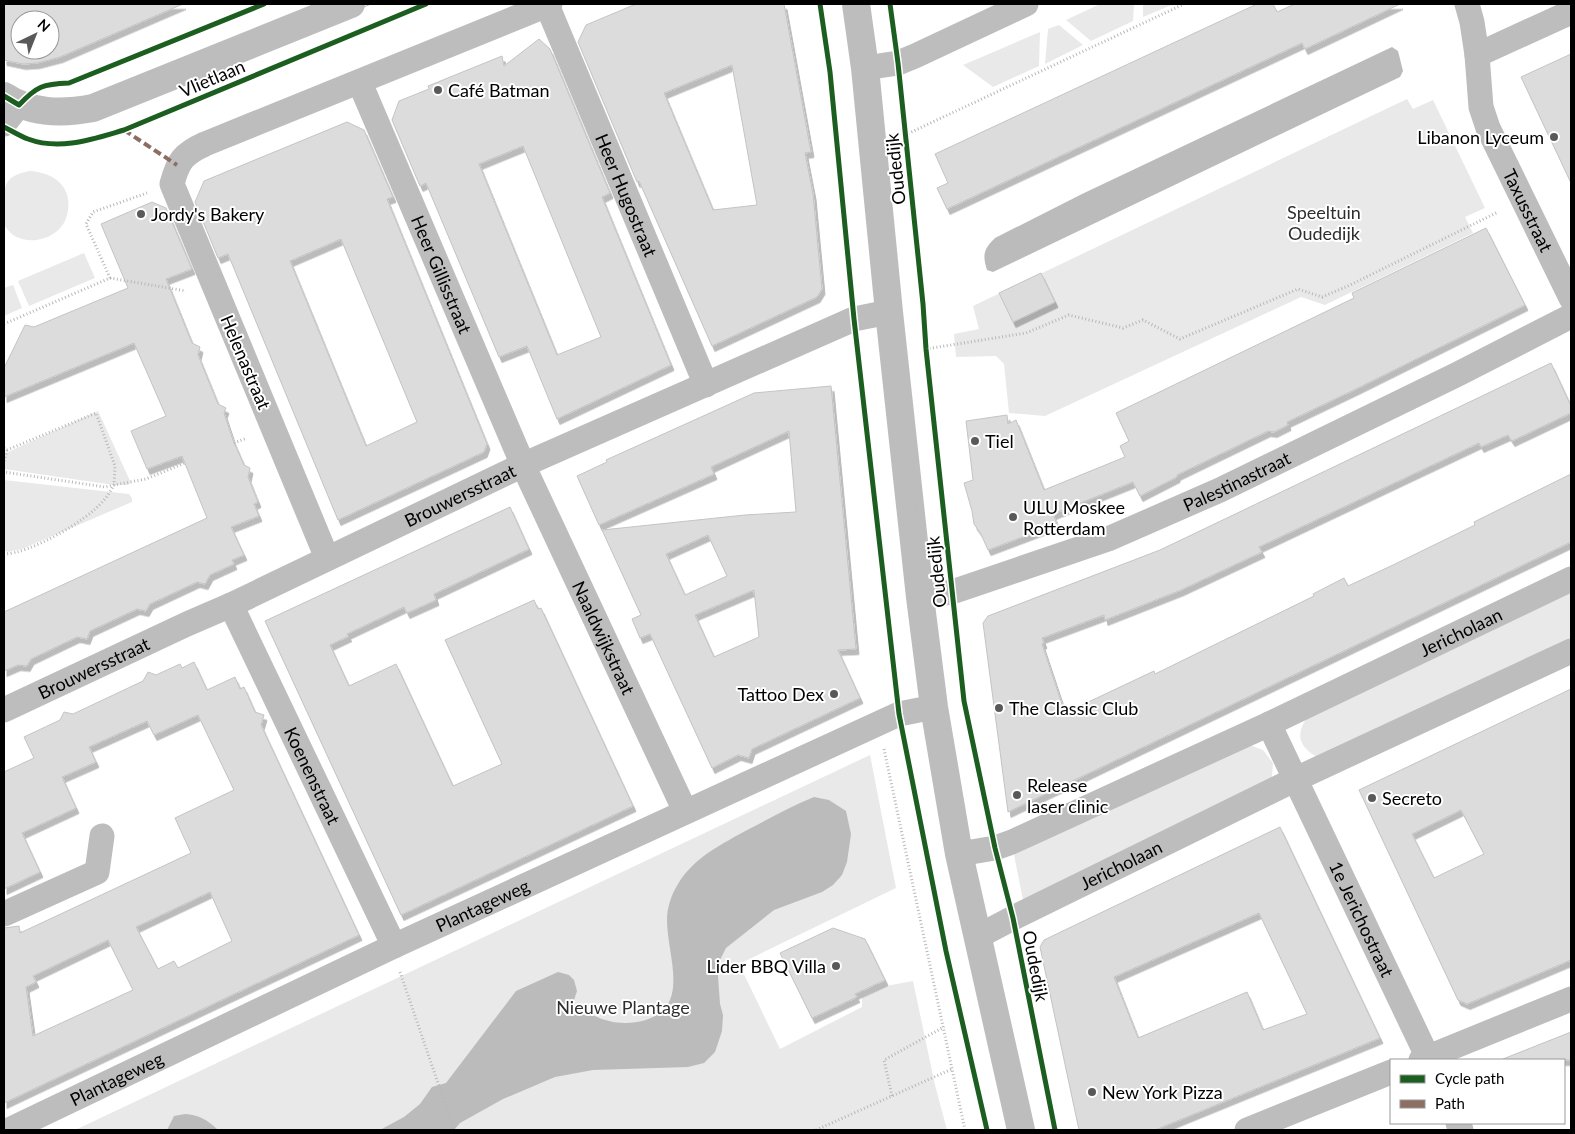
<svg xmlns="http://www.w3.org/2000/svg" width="1575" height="1134" font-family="Lato,sans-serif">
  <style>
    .green { fill: #e9e9e9 }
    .water { fill: #bbb }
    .building { fill: #dcdcdc; stroke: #c4c4c4; fill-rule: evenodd; filter: url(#shadow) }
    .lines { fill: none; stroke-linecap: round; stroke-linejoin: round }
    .path { stroke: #b8b8b8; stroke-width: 3; stroke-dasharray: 1 2.5; stroke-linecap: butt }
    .minor { stroke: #bdbdbd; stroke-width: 25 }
    .tertiary { stroke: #bdbdbd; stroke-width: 28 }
    .tram { stroke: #bdbdbd; stroke-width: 1 }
    .quiet { stroke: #8d6e63; stroke-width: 4; stroke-dasharray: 8 4; stroke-linecap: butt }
    .cycleway-casing { stroke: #fff; stroke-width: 8 }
    .cycleway { stroke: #1b5e20; stroke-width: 5 }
    .poi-dot { fill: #595959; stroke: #fff; stroke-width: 2 }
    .labels { text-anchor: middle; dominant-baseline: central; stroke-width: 4; stroke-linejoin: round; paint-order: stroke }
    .street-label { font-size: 18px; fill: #000; stroke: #fff }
    .poi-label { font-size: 18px; fill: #000; stroke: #fff; text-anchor: start }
    .park-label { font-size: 18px; fill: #2e2e2e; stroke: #fff }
  </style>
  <defs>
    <filter id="shadow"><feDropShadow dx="3" dy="5.5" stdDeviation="0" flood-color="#0004"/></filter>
  </defs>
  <rect width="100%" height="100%" fill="#fff"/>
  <path class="green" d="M1100,4H1134L1133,21L1091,41L1066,20Z
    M1143,4H1174L1143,17Z
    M1059,25L1083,45L1045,64L1048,29Z
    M1040,32L1039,66L993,87L963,65Z
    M1407,99L1413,109L1433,100L1485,208L1465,217L1473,233L1325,305L1301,297L1045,416L1009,413L1004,364L996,356L956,357L954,334L979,329L973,306Z
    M29,171C55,172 74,188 67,215C61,242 17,251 4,224C2,219 4,208 4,202C4,180 9,176 29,171Z
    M84,253L95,278L29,306L18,281Z
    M13,285L22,308L4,316V288Z
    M98,411L131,483L128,485H114L4,469V454Z
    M4,480L129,494L132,498V502L22,549L8,552L4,550Z
    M1571,589V641L1317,757C1296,745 1296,731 1310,714Z
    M1250,745L1263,750L1273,763L1272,777L1264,787L1023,900L1014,855L1242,746Z
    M870,755L896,888L739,964L780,1049L862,1007V998L886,986L913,981L935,1085L947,1130H75Z"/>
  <path class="water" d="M1392,47L1398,51L1403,71L1400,77L993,272L987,270C982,254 984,249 995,238L1082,194Z
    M814,797L829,800L846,811L851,834L847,862L842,875L833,885L822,892L774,910L726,948L719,962L718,976L720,1004L723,1015L722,1031L715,1052L704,1063L688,1067L593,1070L555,1077L503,1099L460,1123L454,1130H380L404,1117L420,1104L432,1087L446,1083L516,991L558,972L569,975L574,980L577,991L573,1003C593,1017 611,1026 637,1022C694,1012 667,958 667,920C667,908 671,895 678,884C694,857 722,844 749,829C771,818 791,806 814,797Z
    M185,1114C199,1115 208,1120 218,1130H167L174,1116Z"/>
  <path class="building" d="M4,4H183L60,57L37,63L23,64L4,60ZM20,20H50V50H20Z
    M636,4H784L811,152L805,153L813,194L822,289L817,297L712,346L639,181L637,182L578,42L586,25ZM732,65L757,205L713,210L664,93Z
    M1257,4H1273L1277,12L1295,4H1400L1305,49L1302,43L947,209L937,188L948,183L935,154Z
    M539,39L550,49L610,193L602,197L671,365L557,419L527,346L499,357L426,183L420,186L392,120L399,101L429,89L428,86L502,56L504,66ZM523,146L601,337L557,355L479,164Z
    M1571,54V183L1521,77Z
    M347,122L364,130L393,197L387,199L487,444L484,452L338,520L228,254L218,258L195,202L204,181ZM341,239L417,422L366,446L290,261Z
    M152,202L166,208L192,269L166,279L192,343L200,347L198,355L218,404L226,408L224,413L233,440L244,465L250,468L248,477L258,502L254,504L259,516L231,527L244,555L232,560L234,564L210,575L205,584L197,582L150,604L146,611L137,609L90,631L87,639L77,637L31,659L27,666L18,665L4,671V612L207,518L182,456L147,469L131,431L166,416L134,343L4,397V368L25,325L34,327L128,288L101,224Z
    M1486,228L1525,305L1356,389L1287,422L1288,425L1274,432L1268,431L1177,475V477L1140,496L1133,482L1053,514L1057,524L988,550L981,534L974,524L972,511L964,483L973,480L966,421L1007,415L1008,424L1016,420L1044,490L1125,457L1120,446L1129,441L1116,413L1354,298L1352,293Z
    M1041,273L1055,302L1013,322L999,293Z
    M1551,363L1571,406V413L1512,441L1508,435L1481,447L1479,443L1259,547L1262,552L1181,590L1105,620L1104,615L1042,638L1044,643L1042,644L1065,713L1154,671L1155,674L1314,596L1313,594L1344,578L1348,586L1393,565L1475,525L1474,522L1571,474V542L1008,812L983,623L988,616L1160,550Z
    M831,386L856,649L838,650L860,698L752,749L749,758L738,755L712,768L650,634L640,638L632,619L641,615L602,530L745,515L796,512L789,431L711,467L714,474L599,525L577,476L607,462L606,460L754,393ZM708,535L727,576L685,595L666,554ZM754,590L759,637L714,657L695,615Z
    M510,507L529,549L434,594L436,600L407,613L404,607L347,634L349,636L330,645L349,686L396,664L453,786L502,764L445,640L534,600L538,609L541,608L633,806L401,915L265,621Z
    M194,662L207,690L235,677L240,689L244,687L255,712L264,715L261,725L359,935L4,1103V928L19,926L20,933L191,853L175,818L234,790L198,715L154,735L147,721L89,747L96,762L62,777L76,808L22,833L40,872L4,889V772L34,758L24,737L60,720L64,712L73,714L143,681L148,672L156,675L180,664L182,668ZM210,892L232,941L178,968L174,961L158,969L136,927ZM108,940L133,990L33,1036L26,987L36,982L33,976Z
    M1571,689V960L1467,1004L1458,1000L1359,790ZM1461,810L1484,854L1434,878L1412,834Z
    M1280,827L1380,1038L1155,1130H1079L1040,947L1044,940ZM1259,913L1307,1014L1263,1030L1247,992L1138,1038L1114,977Z
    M833,928L865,939L885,980L855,994L857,997L812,1018L780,953Z
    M1571,1032V1060H1503V1059Z"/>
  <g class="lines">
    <path class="path" d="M905,135L1184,4
      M110,278L186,291
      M4,324L110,278L86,224L93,212L147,193
      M926,349L1026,333L1069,315L1123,328L1143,320L1180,339L1298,289L1322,297L1348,286L1498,212
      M234,443L247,438
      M4,448L7,450L96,413L115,466L114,485L105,487L4,472
      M4,461L7,450
      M4,554C29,554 87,521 103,501C108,496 111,490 114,485L146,479L185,463
      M884,749L965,1130
      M400,972L454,1130
      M892,1096L884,1060L944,1027
      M816,1130L952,1069"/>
    <g class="minor">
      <path id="s1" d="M1467,4L1472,22L1477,55L1481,107L1488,128L1571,298"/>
      <path id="s2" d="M547,5L706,385"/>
      <path d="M1477,55L1571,12"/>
      <path d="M865,68L898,63L915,56L1026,4"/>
      <path id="s3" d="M360,83L523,465L685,811"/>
      <path d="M4,124L19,105"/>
      <path d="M327,558L172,184C178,161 183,154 205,144L550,4"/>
      <path id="s4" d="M920,597L952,592L1108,539L1220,490L1458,374L1571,316"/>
      <path id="s5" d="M231,605L394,946"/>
      <path id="s6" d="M4,710L187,624L231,605L523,465L854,319L889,312"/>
      <path id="s7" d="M1269,724L1429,1060"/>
      <path id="s8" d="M959,854L995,848L1012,842L1269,724L1571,579"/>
      <path d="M4,914L97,872L102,836"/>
      <path id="s9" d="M977,937L1013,918L1296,779L1571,651"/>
      <path d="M1421,1060L1571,999"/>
      <path d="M1458,1123L1461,1130"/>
      <path id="s10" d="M9,1130L394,946L899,714L934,707"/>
      <path d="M1247,1130L1391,1072"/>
    </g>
    <path class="tertiary" d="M856,4L865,68L889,312L920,597L934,707L959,854L1021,1130
      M4,96C31,114 62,114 93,108L351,4"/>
    <path class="tram" d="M848,4L911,598L926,709L953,856L1010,1130
      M862,4L925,596L940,706L946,749L968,853L1004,1009L1029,1130
      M4,86C32,100 53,103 85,100L321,4
      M4,104C35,122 65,124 100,117L371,4"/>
    <path class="quiet" d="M124,130L177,165"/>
    <g class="cycleway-casing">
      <path id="cycleway" d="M820,4L830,72L854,319L899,714L946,951L987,1130
        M890,4L898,63L923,304L926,349L964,701L995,848L1013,918L1055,1130
        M4,96L19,105C37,86 43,84 69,83L264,4
        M4,127C12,131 20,136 28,139C60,151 93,139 124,130L426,4"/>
    </g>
    <use href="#cycleway" class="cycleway"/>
  </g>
  <g class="poi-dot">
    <circle cx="438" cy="90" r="5"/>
    <circle cx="1554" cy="137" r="5"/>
    <circle cx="141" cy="214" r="5"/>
    <circle cx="975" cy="441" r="5"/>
    <circle cx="1013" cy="517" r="5"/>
    <circle cx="834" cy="694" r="5"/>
    <circle cx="999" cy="708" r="5"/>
    <circle cx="1017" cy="795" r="5"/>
    <circle cx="1372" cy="798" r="5"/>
    <circle cx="836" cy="966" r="5"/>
    <circle cx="1092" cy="1092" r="5"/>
  </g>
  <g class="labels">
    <g class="street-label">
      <text transform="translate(212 78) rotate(-23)">Vlietlaan</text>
      <text transform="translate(895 169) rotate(-96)">Oudedijk</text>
      <text stroke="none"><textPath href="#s2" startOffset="206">Heer Hugostraat</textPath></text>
      <text stroke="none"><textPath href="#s1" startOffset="218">Taxusstraat</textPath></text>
      <text stroke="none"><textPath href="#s3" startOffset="208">Heer Gillisstraat</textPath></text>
      <text transform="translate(246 362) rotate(67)">Helenastraat</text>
      <text stroke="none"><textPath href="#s4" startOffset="338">Palestinastraat</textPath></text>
      <text stroke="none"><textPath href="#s6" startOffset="504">Brouwersstraat</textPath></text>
      <text transform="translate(936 572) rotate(-96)">Oudedijk</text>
      <text stroke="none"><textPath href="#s8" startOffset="550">Jericholaan</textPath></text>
      <text stroke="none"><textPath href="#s3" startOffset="606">Naaldwijkstraat</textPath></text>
      <text stroke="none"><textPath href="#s6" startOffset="99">Brouwersstraat</textPath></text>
      <text stroke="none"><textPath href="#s5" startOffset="189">Koenenstraat</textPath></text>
      <text stroke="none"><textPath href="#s9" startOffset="161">Jericholaan</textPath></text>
      <text stroke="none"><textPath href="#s10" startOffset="524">Plantageweg</textPath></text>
      <text stroke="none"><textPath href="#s7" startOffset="216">1e Jerichostraat</textPath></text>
      <text transform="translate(1036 966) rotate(79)">Oudedijk</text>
      <text stroke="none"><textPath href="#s10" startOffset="119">Plantageweg</textPath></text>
    </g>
    <g class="poi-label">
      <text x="448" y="90">Café Batman</text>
      <text x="1544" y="137" text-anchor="end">Libanon Lyceum</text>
      <text x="151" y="214">Jordy's Bakery</text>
      <text x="985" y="441">Tiel</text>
      <text x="1023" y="507">ULU Moskee<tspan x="1023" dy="21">Rotterdam</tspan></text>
      <text x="824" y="694" text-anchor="end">Tattoo Dex</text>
      <text x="1009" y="708">The Classic Club</text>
      <text x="1027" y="785">Release<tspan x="1027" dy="21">laser clinic</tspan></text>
      <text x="1382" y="798">Secreto</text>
      <text x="826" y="966" text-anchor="end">Lider BBQ Villa</text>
      <text x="1102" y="1092">New York Pizza</text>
    </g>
    <g class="park-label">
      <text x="1324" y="212">Speeltuin<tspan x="1324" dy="21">Oudedijk</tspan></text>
      <text x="623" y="1007">Nieuwe Plantage</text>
    </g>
  </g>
  <rect width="1575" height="1134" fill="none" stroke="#000000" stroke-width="10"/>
  <rect x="1390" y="1059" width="175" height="65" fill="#ffffff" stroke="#999999"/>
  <rect x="1400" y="1075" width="25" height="8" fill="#1b5e20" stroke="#999999"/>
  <text x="1435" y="1084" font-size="15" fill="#000000">Cycle path</text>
  <rect x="1400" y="1100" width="25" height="8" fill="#8d6e63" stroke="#999999"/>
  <text x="1435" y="1109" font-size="15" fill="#000000">Path</text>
  <g transform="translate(35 35) rotate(43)"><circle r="24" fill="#ffffff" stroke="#999999"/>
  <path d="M0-4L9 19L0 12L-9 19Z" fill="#595959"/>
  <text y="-8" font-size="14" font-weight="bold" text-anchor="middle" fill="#000000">N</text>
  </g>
</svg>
